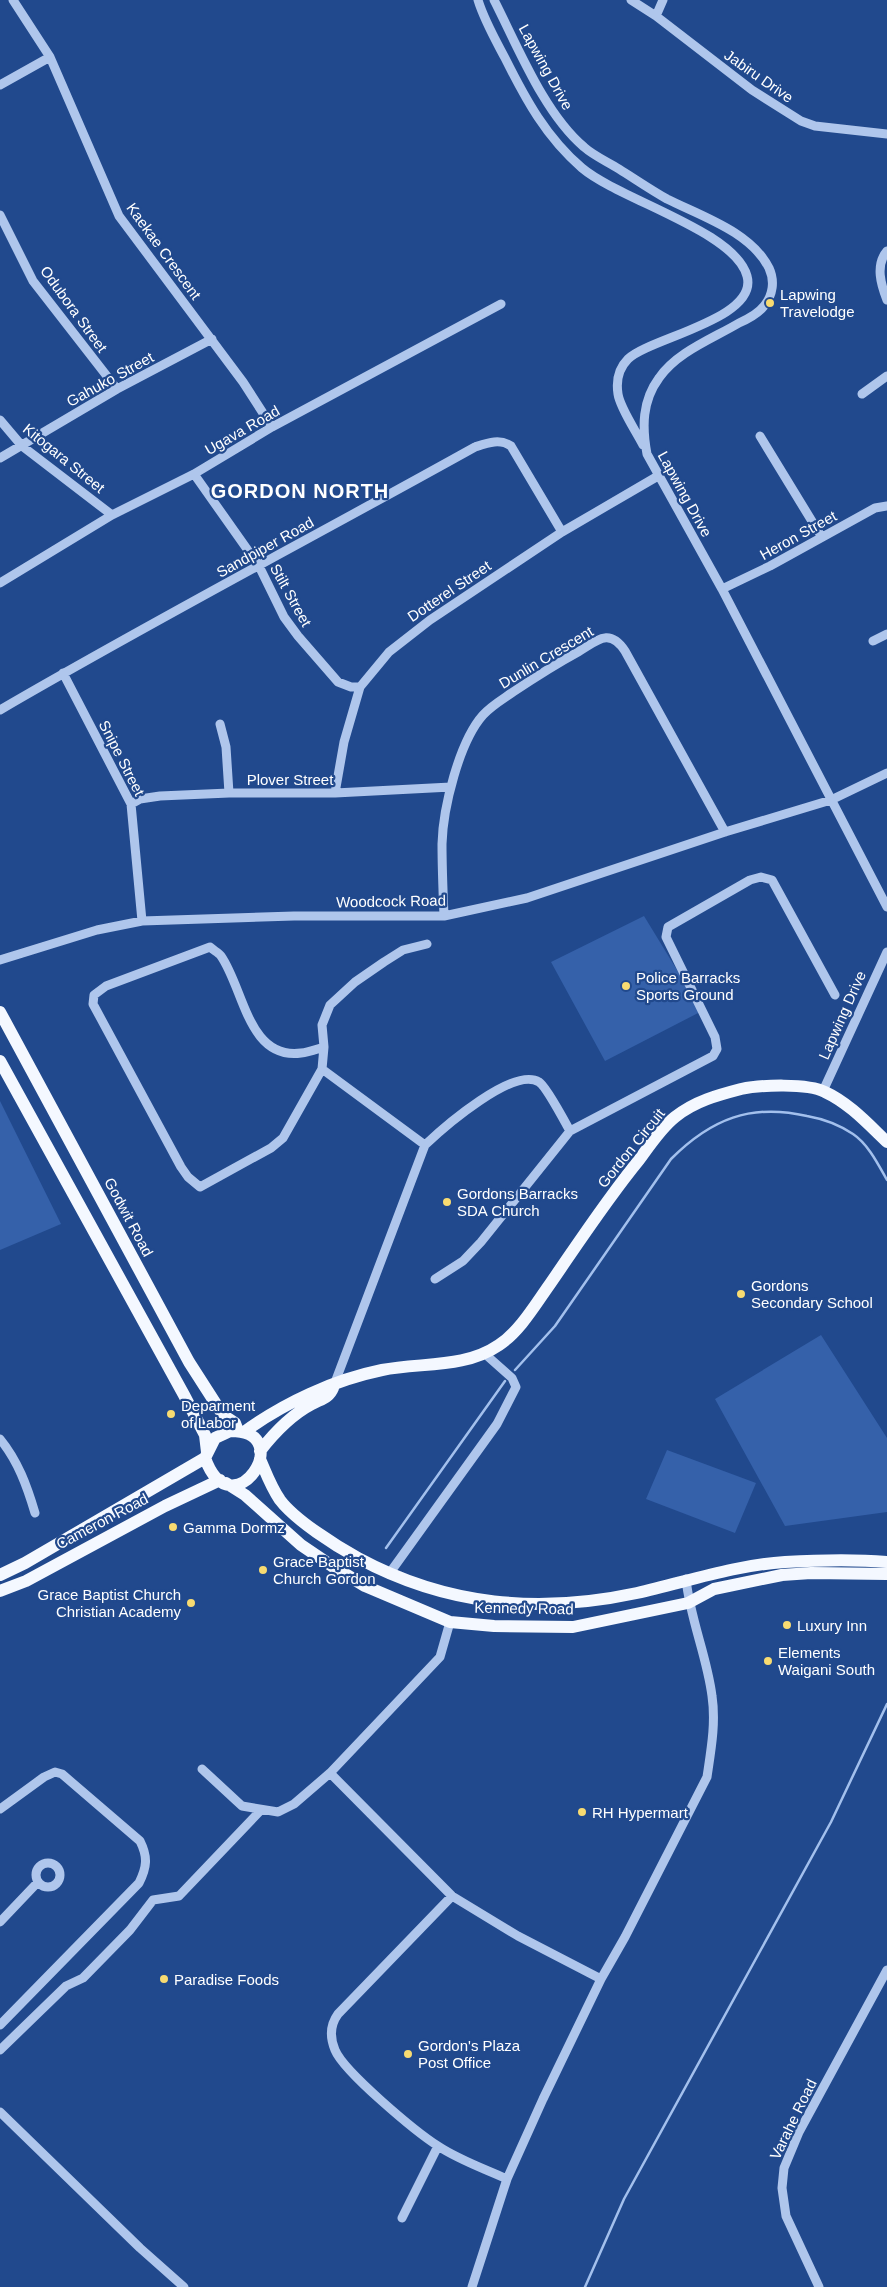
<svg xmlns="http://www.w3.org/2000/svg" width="887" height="2287" font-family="Arial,sans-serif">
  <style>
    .green { fill: #3561aa }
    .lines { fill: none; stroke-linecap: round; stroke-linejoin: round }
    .stream { stroke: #a3c0ed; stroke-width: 2.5 }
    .minor { stroke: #afc6ec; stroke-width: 9 }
    .major { stroke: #f4f8ff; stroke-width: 12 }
    .poi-dot { fill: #f8db71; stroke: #21498d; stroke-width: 2 }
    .labels { text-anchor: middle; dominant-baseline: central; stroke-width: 4.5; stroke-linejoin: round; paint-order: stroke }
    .street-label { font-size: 15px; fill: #fff; stroke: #21498d }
    .poi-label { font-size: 15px; fill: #fff; stroke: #21498d; text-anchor: start }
    .district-label { font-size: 20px; font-weight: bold; letter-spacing: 1px; fill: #fff; stroke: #21498d }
  </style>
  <rect width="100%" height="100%" fill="#21498d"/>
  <path class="green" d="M644,916L702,1011L605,1061L551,962Z
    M0,1101L61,1224L0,1250Z
    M821,1335L887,1438V1512L785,1526L715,1399Z
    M667,1450L756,1483L735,1533L646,1499Z"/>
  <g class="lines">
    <path class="stream" d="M515,1370L555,1326L671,1159C711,1119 751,1103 807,1116C824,1119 838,1124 853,1134C868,1144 878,1164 887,1180
      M386,1548L505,1381
      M585,2287L624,2199L831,1822L887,1704"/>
    <path class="minor" d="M13,0L50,57L119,216L243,382L272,427
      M478,0C484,20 495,39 505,58C526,100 546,137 582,168C620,200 735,231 747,276C759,319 649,338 628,359C619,368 616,381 618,394C620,408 636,431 643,445
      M494,0C518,47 544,113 584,147C594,156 608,162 619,169C635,179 651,190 667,199C701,216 751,232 769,268C775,281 773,295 764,306C758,314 748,319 739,323C712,339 677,352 659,378C642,401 642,427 647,454L722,589L887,907
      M631,0L656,16L752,90L801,121L815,126L887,134
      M656,16L663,0
      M0,85L50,57
      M0,215L33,281L117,389
      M887,251C875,265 881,285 887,300
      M862,394L887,376
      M0,420L22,446L112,515
      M760,436L821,536
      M0,458L117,389L212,339
      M194,474L259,566L284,617L298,636L338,682L351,687H360
      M0,583L112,515L194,474L272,427L501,304
      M722,589L770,566L875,508L887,506
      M873,641L887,634
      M63,673L131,804L142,921
      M0,710C156,619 317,535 475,447C487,443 500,438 511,446L562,532
      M220,724L226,747L229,793
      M335,793L344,742L360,687L389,652L430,620L562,532L658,476
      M131,804L140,799L160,796L229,793H335L451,787
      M444,916C443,892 442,868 442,844C443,808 459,742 483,715C491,706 503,699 513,692C534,678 556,664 578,652C597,641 609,627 625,651L725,832
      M0,960L97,930L142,921L294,916H444L527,898L725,832L831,800L887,773
      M322,1069L283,1138L271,1148L200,1187L188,1177L181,1167L93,1004L94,995L106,986L210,947C213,950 219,953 221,956C244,989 248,1060 301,1053C309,1052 317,1049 324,1047
      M823,1091L887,952
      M425,1145L322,1069L324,1047L322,1025L330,1005L355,982L384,962L403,950L427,944
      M435,1279L463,1261L481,1242L570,1131L713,1056L717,1049L715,1037L666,937L668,927L750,880L761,877L772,880L835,995
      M334,1385L425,1145C444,1127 514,1066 539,1082C546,1086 565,1122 570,1131
      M0,1439C18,1461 27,1486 35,1513
      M389,1574L497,1424L516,1387L512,1378L485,1354
      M202,1769L242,1806L278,1812L294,1804L330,1773L440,1657L450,1622
      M330,1773L452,1896L518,1936L601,1979
      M0,1809L44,1777L55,1772L62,1774L140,1841C148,1857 147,1867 139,1883L0,2025
      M36 1875a12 12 0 1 1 24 0a12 12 0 1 1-24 0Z
      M452,1896L338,2014C330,2025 330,2038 335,2050C344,2072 416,2132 438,2146C459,2160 485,2169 507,2179
      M0,1922L38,1882
      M0,2050L66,1986L83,1978L130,1930L153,1900L179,1896L261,1810
      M0,2112L140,2248L184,2287
      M402,2218L438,2146
      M472,2287L507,2179L543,2099L601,1979L625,1937L707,1777C711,1750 716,1723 712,1696C707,1656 690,1619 686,1579
      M819,2287L786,2216L782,2188L784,2168L799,2132L887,1970"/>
    <path class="major" d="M0,1012L189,1362L223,1415L235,1423L238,1431
      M0,1061L184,1395L205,1435L207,1452
      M230,1431C300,1430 232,1533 205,1458L215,1438Z
      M244,1432C284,1403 333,1380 382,1370C421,1362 464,1369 499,1345C520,1331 535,1305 550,1284C579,1242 607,1199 639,1160C650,1145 661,1128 675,1117C695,1101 718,1095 741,1089C760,1085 808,1083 825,1092C849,1103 868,1124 887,1142
      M260,1451C274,1433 291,1415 312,1404C321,1399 329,1398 333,1388
      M260,1459C266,1473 271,1487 280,1500C295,1520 336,1546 358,1558C447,1606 539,1614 637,1593C686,1582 735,1565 785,1562C818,1560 854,1559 887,1562
      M226,1483L245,1495L301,1545L332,1566L365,1586L450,1622L494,1626L573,1627L688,1603L714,1589L782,1575L811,1573L887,1574
      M0,1575L25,1563L205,1458
      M0,1591L26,1581L165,1506L220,1480"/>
  </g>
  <g class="poi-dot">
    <circle cx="770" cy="303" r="5"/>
    <circle cx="626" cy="986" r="5"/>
    <circle cx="447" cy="1202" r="5"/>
    <circle cx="741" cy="1294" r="5"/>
    <circle cx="171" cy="1414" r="5"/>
    <circle cx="173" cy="1527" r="5"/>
    <circle cx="263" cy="1570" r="5"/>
    <circle cx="191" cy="1603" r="5"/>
    <circle cx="787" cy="1625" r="5"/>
    <circle cx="768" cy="1661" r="5"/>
    <circle cx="582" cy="1812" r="5"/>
    <circle cx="164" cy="1979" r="5"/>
    <circle cx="408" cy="2054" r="5"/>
  </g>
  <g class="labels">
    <g class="street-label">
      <text transform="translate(546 67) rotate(61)">Lapwing Drive</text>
      <text transform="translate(759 76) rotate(35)">Jabiru Drive</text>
      <text transform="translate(164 251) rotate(54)">Kaekae Crescent</text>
      <text transform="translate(74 309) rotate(54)">Odubora Street</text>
      <text transform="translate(110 379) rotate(-29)">Gahuko Street</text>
      <text transform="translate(242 430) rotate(-30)">Ugava Road</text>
      <text transform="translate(64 458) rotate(39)">Kitogara Street</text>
      <text transform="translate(685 494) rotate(61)">Lapwing Drive</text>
      <text transform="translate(798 535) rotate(-29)">Heron Street</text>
      <text transform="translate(265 547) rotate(-29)">Sandpiper Road</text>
      <text transform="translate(449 591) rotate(-34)">Dotterel Street</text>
      <text transform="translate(291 595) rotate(61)">Stilt Street</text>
      <text transform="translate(546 657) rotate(-31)">Dunlin Crescent</text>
      <text transform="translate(122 758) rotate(63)">Snipe Street</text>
      <text x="290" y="779">Plover Street</text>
      <text transform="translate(391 901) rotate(-1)">Woodcock Road</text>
      <text transform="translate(842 1015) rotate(-66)">Lapwing Drive</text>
      <text transform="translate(631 1148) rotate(-51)">Gordon Circuit</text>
      <text transform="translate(129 1217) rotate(62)">Godwit Road</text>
      <text transform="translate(102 1521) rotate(-28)">Cameron Road</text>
      <text transform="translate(524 1608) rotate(1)">Kennedy Road</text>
      <text transform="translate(793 2119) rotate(-64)">Varahe Road</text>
    </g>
    <g class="poi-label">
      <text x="780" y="294">Lapwing<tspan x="780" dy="17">Travelodge</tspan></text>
      <text x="636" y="977">Police Barracks<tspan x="636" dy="17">Sports Ground</tspan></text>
      <text x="457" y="1193">Gordons Barracks<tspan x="457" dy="17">SDA Church</tspan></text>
      <text x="751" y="1285">Gordons<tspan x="751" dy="17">Secondary School</tspan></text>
      <text x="181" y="1405">Deparment<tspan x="181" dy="17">of Labor</tspan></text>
      <text x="183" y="1527">Gamma Dormz</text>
      <text x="273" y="1561">Grace Baptist<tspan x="273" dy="17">Church Gordon</tspan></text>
      <text x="181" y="1594" text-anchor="end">Grace Baptist Church<tspan x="181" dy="17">Christian Academy</tspan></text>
      <text x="797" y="1625">Luxury Inn</text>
      <text x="778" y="1652">Elements<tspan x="778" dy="17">Waigani South</tspan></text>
      <text x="592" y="1812">RH Hypermart</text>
      <text x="174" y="1979">Paradise Foods</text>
      <text x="418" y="2045">Gordon's Plaza<tspan x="418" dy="17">Post Office</tspan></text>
    </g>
    <g class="district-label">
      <text x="300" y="491">GORDON NORTH</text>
    </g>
  </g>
</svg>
